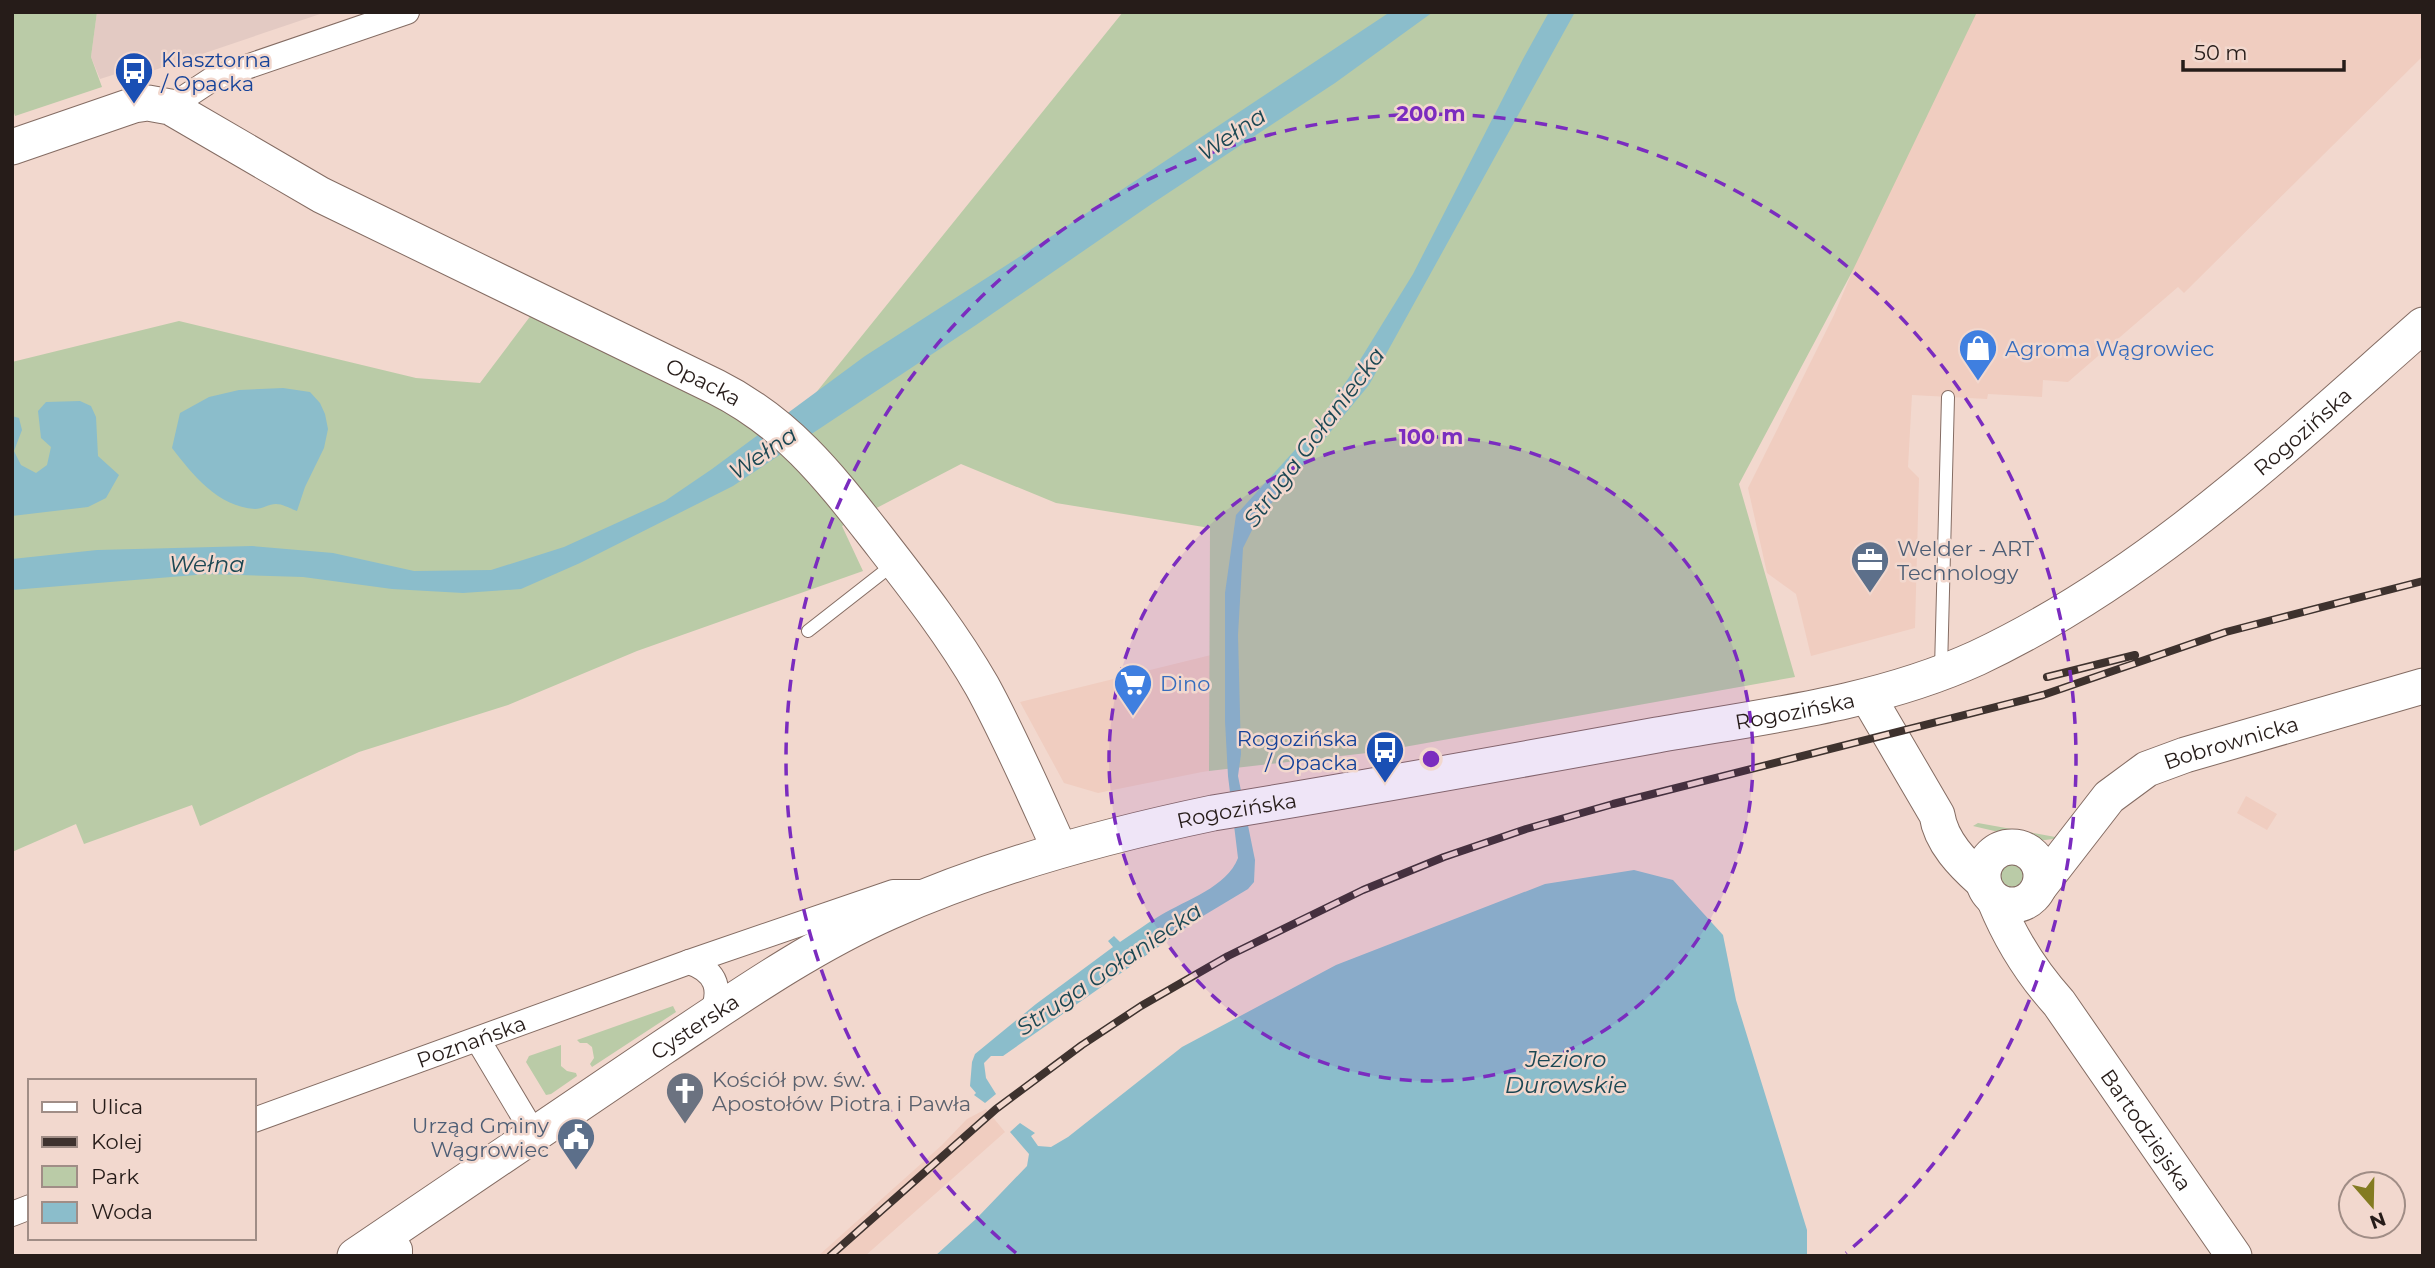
<svg xmlns="http://www.w3.org/2000/svg" width="2435" height="1268" font-family="Montserrat,sans-serif">
  <style>
    .built { fill: #f0cdc0 }
    .education { fill: #e3cac3 }
    .green { fill: #bacba7 }
    .water { fill: #8bbdcb }
    .lines { fill: none; stroke-linecap: round; stroke-linejoin: round }
    .lane-casing { stroke: #846c63; stroke-width: 14 }
    .street-casing { stroke: #846c63; stroke-width: 26 }
    .secondary-casing { stroke: #846c63; stroke-width: 37 }
    .lane { stroke: #fff; stroke-width: 12 }
    .street { stroke: #fff; stroke-width: 24 }
    .secondary { stroke: #fff; stroke-width: 35 }
    .rail-casing { stroke: #3e322e; stroke-width: 8 }
    .rail { stroke: #f2d8ce; stroke-width: 5; stroke-dasharray: 16; stroke-linecap: butt }
    .ring { fill: none; stroke: #7b2cbf; stroke-width: 3.5; stroke-dasharray: 12 9 }
    .labels { text-anchor: middle; dominant-baseline: central; stroke-width: 5; stroke-linejoin: round; paint-order: stroke }
    .transit-label { font-size: 21px; fill: #164399; stroke: #f2d8ce; text-anchor: start }
    .shop-label { font-size: 21px; fill: #366cbe; stroke: #f2d8ce; text-anchor: start }
    .street-label { font-size: 21px; fill: #261c19; stroke: #f2d8ce }
    .service-label { font-size: 21px; fill: #4e5e75; stroke: #f2d8ce; text-anchor: start }
    .worship-label { font-size: 21px; fill: #5b616d; stroke: #f2d8ce; text-anchor: start }
    .water-label { font-size: 23px; font-style: italic; fill: #1b4753; stroke: #f2d8ce }
    .centre { fill: #7b2cbf; stroke: #f2d8ce; stroke-width: 3.5 }
    .ring-label { font-size: 21px; text-anchor: middle; font-weight: bold; fill: #7b2cbf; stroke: #f2d8ce; stroke-width: 5; stroke-linejoin: round; paint-order: stroke }
  </style>
  <rect width="100%" height="100%" fill="#f2d8ce"/>
  <path class="built" d="M1967,12H2423V56L2184,293L2178,287L2068,382L2043,380L2042,397L1988,394L1987,399L1912,395L1908,467L1919,478L1915,628L1811,656L1796,594L1767,573L1748,488L1834,315L1937,70Z
    M1211,655L1209,771L1202,772L1098,793L1064,783L1020,702Z
    M2246,796L2277,814L2267,830L2237,813Z
    M986,1109L1005,1132L865,1256H818L942,1145L967,1119Z"/>
  <path class="education" d="M97,12H326L128,79L125,71L100,79L91,57Z"/>
  <path class="green" d="M12,12H97L91,57L102,87L15,116L12,107Z
    M1123,12H1977L1853,270L1739,484L1795,677L1376,752L1209,771L1210,528L1056,503L961,464L842,526L863,571L637,651L508,705L359,752L200,826L192,805L84,844L76,824L12,852V362L179,321L416,378L480,383L541,302L777,441Z
    M1978,823L2061,838L2037,841L1973,826Z
    M1995 877a16 16 0 1 1 32 0a16 16 0 1 1-32 0Z
    M673,1006L676,1012L592,1067L590,1064L594,1058L592,1047L587,1043H580L577,1040Z
    M561,1045V1066L567,1071L576,1073L577,1076L551,1094L546,1095L526,1062L529,1056Z"/>
  <path class="water" d="M1390,12H1433L1335,83L1153,203L976,325L733,486L580,563L521,589L463,593L392,589L303,577L208,574L12,590V559L97,550L252,546L333,553L414,571L491,570L564,547L665,501L712,469L865,356L1058,232Z
    M1549,12H1575L1369,385L1256,522L1243,548L1238,635L1241,754L1238,776L1255,860L1254,882L1248,889L1198,919L1003,1056H991L984,1063L986,1078L996,1094L985,1103L974,1095L976,1093L970,1086L972,1062L975,1054L1036,1004L1113,947L1108,941L1114,936L1120,942C1134,933 1147,923 1161,915C1186,900 1227,887 1238,858L1228,776L1225,721V593L1236,515L1313,430L1352,373L1413,274L1523,59Z
    M283,388L310,392L320,403L325,414L328,429L324,448L305,487L297,511C291,509 283,504 276,504C269,504 262,509 255,509C218,507 192,474 172,448L180,413L209,397L239,390Z
    M80,401L91,406L96,417L98,456L119,475L106,498L88,507L12,516V416L19,418L22,430L14,451L21,465L36,473L47,465L51,447L41,438L38,411L46,402Z
    M1634,870L1673,880L1723,935L1736,1000L1807,1230V1256H935L977,1218L1027,1166L1029,1154L1010,1132L1020,1123L1035,1133L1031,1136L1038,1146L1051,1147L1068,1137L1182,1047L1336,965L1545,884Z"/>
  <g class="lines">
    <g class="lane-casing">
      <path id="lane" d="M808,631L895,563
        M1941,669L1948,397"/>
    </g>
    <g class="street-casing">
      <g id="street">
        <path d="M170,107L214,78L407,12"/>
        <path d="M689,962C717,971 723,991 710,1016"/>
        <path d="M478,1040L534,1134"/>
        <path id="s1" d="M254,1120L689,962L893,892H921"/>
        <path d="M12,1214L30,1207"/>
        <path d="M391,1232L400,1249V1256"/>
      </g>
    </g>
    <g class="secondary-casing">
      <g id="secondary">
        <path id="s2" d="M12,147L134,105L148,103L170,107L321,195L716,387C786,422 827,474 874,534C912,583 951,632 982,686C1011,739 1035,795 1060,850"/>
        <path d="M1868,697L1937,815C1941,842 1963,864 1982,881"/>
        <circle cx="2012" cy="876" r="29"/>
        <path id="s3" d="M2040,886L2109,797L2147,769L2185,755L2423,686"/>
        <path id="s4" d="M1995,901C2011,940 2031,972 2059,1003L2234,1256"/>
        <path id="s5" d="M355,1256C458,1187 560,1117 662,1048C736,999 808,948 889,912C992,866 1103,836 1213,813C1361,789 1509,762 1657,735C1765,716 1876,704 1977,658C2147,578 2283,448 2423,325"/>
      </g>
    </g>
    <use href="#lane" class="lane"/>
    <use href="#street" class="street"/>
    <use href="#secondary" class="secondary"/>
    <g class="rail-casing">
      <path id="rail" d="M2047,677L2135,655
        M830,1256L996,1109L1082,1045L1141,1006L1228,956L1363,890L1444,857L1526,829L1613,804L2043,695L2226,632L2423,581"/>
    </g>
    <use href="#rail" class="rail"/>
  </g>
  <circle cx="1431" cy="759" r="322" fill="#7b2cbf" fill-opacity=".12"/>
  <g class="ring">
    <circle cx="1431" cy="759" r="322"/>
    <path d="M1016 1253A645 645 0 1 1 1846 1253"/>
  </g>
  <defs>
    <g id="bus-pin" transform="scale(2.0125)"><path d="M0 17L-7.5 6A9.5 9.5 0 1 1 7.5 6Z" fill="#1a4fb4" stroke="#f2d8ce"/><path d="M-5-6H5V4H4V6H2V4H-2V6H-4V4H-5ZM-3.5-4V0h7V-4ZM-3.5 1.2v1.5H-2V1.2ZM2 1.2v1.5H3.5V1.2Z" fill="#fff"/></g>
    <g id="shop-pin" transform="scale(2.0125)"><path d="M0 17L-7.5 6A9.5 9.5 0 1 1 7.5 6Z" fill="#3f7fe0" stroke="#f2d8ce"/><path d="M-5-2.5h2.3a2.7 3.5 0 0 1 5.4 0H5L5.5 6h-11ZM-1.5-2.5h3a1.5 2.3 0 0 0-3 0Z" fill="#fff"/></g>
    <g id="office-pin" transform="scale(2.0125)"><path d="M0 17L-7.5 6A9.5 9.5 0 1 1 7.5 6Z" fill="#5c6f8a" stroke="#f2d8ce"/><path d="M-6-3h4V-5.5h4V-3h4V5H-6ZM-1-4.5V-3h2v-1.5ZM-6 0V1H6V0Z" fill="#fff"/></g>
    <g id="supermarket-pin" transform="scale(2.0125)"><path d="M0 17L-7.5 6A9.5 9.5 0 1 1 7.5 6Z" fill="#3f7fe0" stroke="#f2d8ce"/><path d="M-6-5.5h2.5l.6 2H6L4.5 2H-2.5L-4.4-4H-6ZM-1.5 3.2a1.3 1.3 0 1 0 .1 0ZM3 3.2a1.3 1.3 0 1 0 .1 0Z" fill="#fff"/></g>
    <g id="church-pin" transform="scale(2.0125)"><path d="M0 17L-7.5 6A9.5 9.5 0 1 1 7.5 6Z" fill="#6b7280" stroke="#f2d8ce"/><path d="M-1.2-6h2.4v3.5h3.3v2.4h-3.3V6h-2.4V-.1h-3.3v-2.4h3.3Z" fill="#fff"/></g>
    <g id="civic-pin" transform="scale(2.0125)"><path d="M0 17L-7.5 6A9.5 9.5 0 1 1 7.5 6Z" fill="#5c6f8a" stroke="#f2d8ce"/><path d="M-.6-6.5H3V-4.5H.6V-3L4-1V1h2V6H-6V1h2V-1L-.6-3ZM-1.2 2.5V6h2.4V2.5Z" fill="#fff"/></g>
  </defs>
  <g fill-rule="evenodd">
    <use href="#bus-pin" x="134" y="71"/>
    <use href="#shop-pin" x="1978" y="348"/>
    <use href="#office-pin" x="1870" y="560"/>
    <use href="#supermarket-pin" x="1133" y="683"/>
    <use href="#bus-pin" x="1385" y="750"/>
    <use href="#church-pin" x="685" y="1091"/>
    <use href="#civic-pin" x="576" y="1137"/>
  </g>
  <g class="labels">
    <g class="transit-label">
      <text x="161" y="59">Klasztorna<tspan x="161" dy="24">/ Opacka</tspan></text>
      <text x="1358" y="738" text-anchor="end">Rogozińska<tspan x="1358" dy="24">/ Opacka</tspan></text>
    </g>
    <g class="shop-label">
      <text x="2005" y="348">Agroma Wągrowiec</text>
      <text x="1160" y="683">Dino</text>
    </g>
    <g class="street-label">
      <text stroke="none"><textPath href="#s2" startOffset="766">Opacka</textPath></text>
      <text stroke="none"><textPath href="#s5" startOffset="2154">Rogozińska</textPath></text>
      <text stroke="none"><textPath href="#s5" startOffset="1566">Rogozińska</textPath></text>
      <text stroke="none"><textPath href="#s3" startOffset="248">Bobrownicka</textPath></text>
      <text stroke="none"><textPath href="#s5" startOffset="999">Rogozińska</textPath></text>
      <text stroke="none"><textPath href="#s5" startOffset="410">Cysterska</textPath></text>
      <text stroke="none"><textPath href="#s1" startOffset="231">Poznańska</textPath></text>
      <text stroke="none"><textPath href="#s4" startOffset="275">Bartodziejska</textPath></text>
    </g>
    <g class="service-label">
      <text x="1897" y="548">Welder - ART<tspan x="1897" dy="24">Technology</tspan></text>
      <text x="549" y="1125" text-anchor="end">Urząd Gminy<tspan x="549" dy="24">Wągrowiec</tspan></text>
    </g>
    <g class="worship-label">
      <text x="712" y="1079">Kościół pw. św.<tspan x="712" dy="24">Apostołów Piotra i Pawła</tspan></text>
    </g>
    <g class="water-label">
      <text transform="translate(1232 134) rotate(-34)">Wełna</text>
      <text transform="translate(1314 437) rotate(-53)">Struga Gołaniecka</text>
      <text transform="translate(763 453) rotate(-34)">Wełna</text>
      <text x="207" y="564">Wełna</text>
      <text transform="translate(1109 969) rotate(-34)">Struga Gołaniecka</text>
      <text x="1566" y="1059">Jezioro<tspan x="1566" dy="26">Durowskie</tspan></text>
    </g>
  </g>
  <circle cx="1431" cy="759" r="10" class="centre"/>
  <g class="ring-label">
    <text x="1431" y="121">200 m</text>
    <text x="1431" y="444">100 m</text>
  </g>
  <rect width="2435" height="1268" fill="none" stroke="#261c19" stroke-width="28"/>
  <rect x="28" y="1079" width="228" height="161" fill="#f2d8ce" stroke="#a08d86" stroke-width="2"/>
  <rect x="42" y="1102" width="35" height="10" fill="#ffffff" stroke="#a08d86" stroke-width="2"/>
  <text x="91" y="1114" font-size="21" fill="#261c19">Ulica</text>
  <rect x="42" y="1137" width="35" height="10" fill="#3e322e" stroke="#a08d86" stroke-width="2"/>
  <text x="91" y="1149" font-size="21" fill="#261c19">Kolej</text>
  <rect x="42" y="1166" width="35" height="21" fill="#bacba7" stroke="#a08d86" stroke-width="2"/>
  <text x="91" y="1184" font-size="21" fill="#261c19">Park</text>
  <rect x="42" y="1202" width="35" height="21" fill="#8bbdcb" stroke="#a08d86" stroke-width="2"/>
  <text x="91" y="1219" font-size="21" fill="#261c19">Woda</text>
  <g transform="translate(2372 1205) rotate(160)"><circle r="33" fill="#f2d8ce" stroke="#a08d86" stroke-width="2"/>
  <path d="M0-5L12 26L0 18L-12 26Z" fill="#837b21"/>
  <text y="-10" font-size="19" font-weight="bold" text-anchor="middle" fill="#261c19">N</text>
  </g>
  <path d="M2183 60v10h161v-10" fill="none" stroke="#261c19" stroke-width="3.5"/>
  <text x="2194" y="60" font-size="21" fill="#261c19" stroke="#f2d8ce" stroke-width="5" paint-order="stroke">50 m</text>
</svg>
